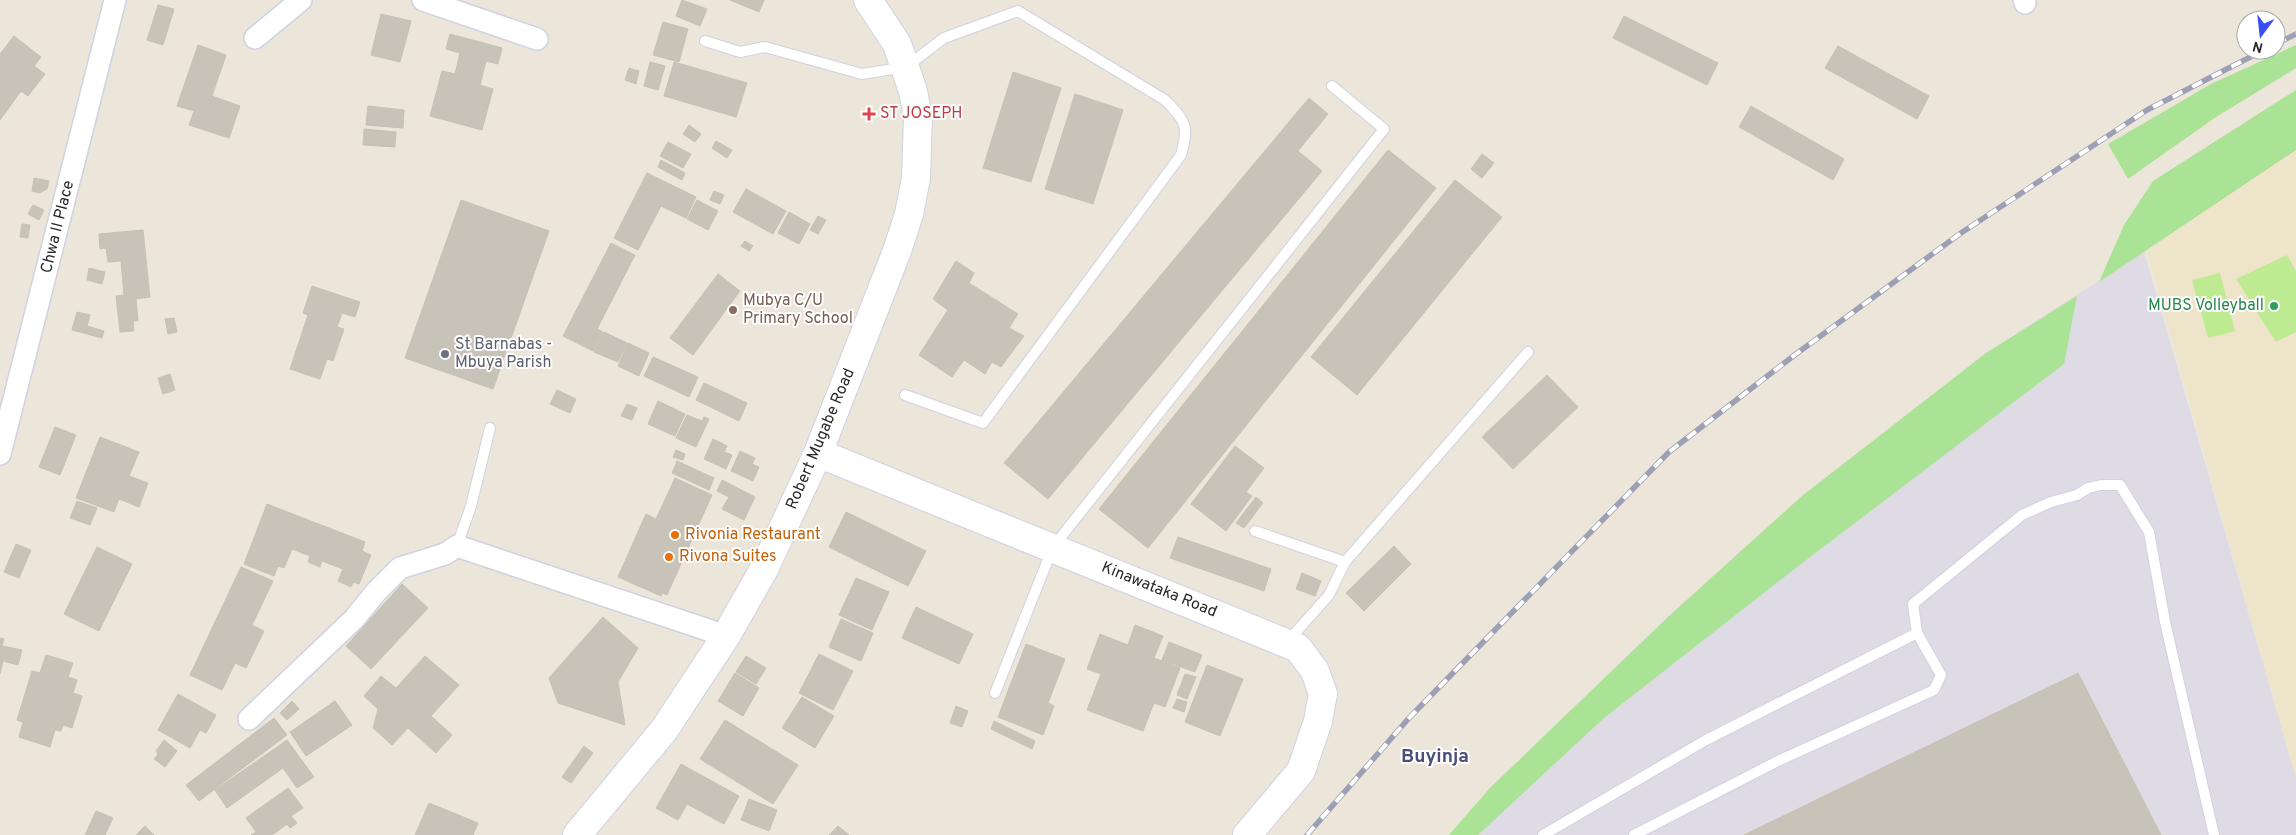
<svg xmlns="http://www.w3.org/2000/svg" width="2296" height="835" font-family="Overpass,sans-serif">
  <style>
    .industrial { fill: #dedbe4 }
    .education { fill: #eee4c9 }
    .green { fill: #aae395 }
    .pitch { fill: #beeb91 }
    .building { fill: #c7c3b9; stroke: #c7c1b4 }
    .lines { fill: none; stroke-linecap: round; stroke-linejoin: round }
    .lane-casing { stroke: #cfd2e2; stroke-width: 12 }
    .street-casing { stroke: #cfd2e2; stroke-width: 24 }
    .secondary-casing { stroke: #cfd2e2; stroke-width: 30 }
    .lane { stroke: #fff; stroke-width: 10 }
    .street { stroke: #fff; stroke-width: 21 }
    .secondary { stroke: #fff; stroke-width: 28 }
    .rail-casing { stroke: #9d9fb4; stroke-width: 5.5 }
    .rail { stroke: #fff; stroke-width: 4; stroke-dasharray: 11; stroke-linecap: butt }
    .health-dot { fill: #e0444e; stroke: #fff; stroke-width: 2 }
    .leisure-dot { fill: #2e9e5b; stroke: #fff; stroke-width: 2 }
    .education-dot { fill: #8d6e63; stroke: #fff; stroke-width: 2 }
    .worship-dot { fill: #6b7280; stroke: #fff; stroke-width: 2 }
    .food-dot { fill: #e8710a; stroke: #fff; stroke-width: 2 }
    .labels { text-anchor: middle; dominant-baseline: central; stroke-width: 4; stroke-linejoin: round; paint-order: stroke }
    .health-label { font-size: 16px; fill: #be3a42; stroke: #fff; text-anchor: start }
    .street-label { font-size: 16px; fill: #292929; stroke: #fff }
    .education-label { font-size: 16px; fill: #785e54; stroke: #fff; text-anchor: start }
    .leisure-label { font-size: 16px; fill: #27864d; stroke: #fff; text-anchor: end }
    .worship-label { font-size: 16px; fill: #5b616d; stroke: #fff; text-anchor: start }
    .food-label { font-size: 16px; fill: #c56008; stroke: #fff; text-anchor: start }
    .quarter-label { font-size: 19px; font-weight: bold; fill: #494e7a; stroke: #fff }
  </style>
  <rect width="100%" height="100%" fill="#ebe5da"/>
  <path class="industrial" d="M2144,252L2294,771L2296,778V835H1449L1490,788L1668,617L1802,496L1986,353Z"/>
  <path class="education" d="M2296,150V778L2147,250Z"/>
  <path class="green" d="M2296,45V68L2216,117L2128,179L2108,144L2211,84Z
    M2296,90V150L2099,282L2124,225L2153,181Z
    M2077,296L2064,364L1788,574L1604,718L1478,835H1449L1490,788L1668,617L1802,496L1986,353Z"/>
  <path class="pitch" d="M2287,255L2296,271V332L2276,342L2236,279Z
    M2220,273L2235,331L2208,338L2192,280Z"/>
  <path class="building" d="M682,0L707,9L700,26L676,16Z
    M730,0H764L759,12Z
    M158,5L174,9L163,45L147,40Z
    M381,14L411,21L400,62L371,55Z
    M1624,16L1718,63L1707,85L1613,38Z
    M663,22L688,29L679,62L653,55Z
    M450,34L502,48L498,64L486,61L480,85L493,89L482,130L430,116L442,71L455,74L460,53L446,49Z
    M14,36L41,57L34,66L45,74L28,96L21,91L0,120V54Z
    M198,45L226,55L212,96L240,106L229,138L189,125L194,111L177,106Z
    M1838,46L1929,96L1917,119L1825,68Z
    M650,62L665,66L658,90L644,86Z
    M674,62L747,83L736,117L664,96Z
    M629,68L639,71L636,84L625,80Z
    M1013,72L1061,88L1031,182L983,168Z
    M1075,94L1123,110L1093,204L1045,189Z
    M1309,98L1328,114L1298,151L1322,171L1048,499L1004,463Z
    M368,106L404,110L403,128L366,125Z
    M1751,106L1844,159L1833,180L1739,127Z
    M689,125L701,134L695,142L683,134Z
    M364,129L396,132L395,147L363,145Z
    M716,141L732,150L727,158L712,148Z
    M668,142L691,154L683,168L660,156Z
    M1388,150L1436,188L1148,548L1099,509Z
    M1482,154L1494,163L1482,178L1471,169Z
    M661,160L685,173L682,180L658,167Z
    M647,173L696,197L686,218L661,206L638,250L614,238Z
    M34,178L49,181L47,189L39,193L32,191Z
    M1455,180L1502,217L1357,395L1311,357Z
    M746,189L786,211L773,234L733,212Z
    M714,191L724,195L720,204L710,200Z
    M461,200L549,231L493,389L405,358Z
    M697,200L718,211L708,230L687,219Z
    M33,205L44,210L39,220L28,214Z
    M789,212L810,224L799,244L778,233Z
    M818,216L826,220L818,234L810,230Z
    M22,224L30,225L28,238L20,237Z
    M143,230L150,297L136,299L138,321H133L134,331L120,332L116,296L124,295L121,261L108,262L106,248L100,249L99,234Z
    M745,241L753,246L749,251L741,246Z
    M611,243L635,255L597,329L603,332L593,351L563,336Z
    M956,261L974,273L969,283L1018,314L1009,328L1024,336L1001,367L992,362L985,374L964,360L952,377L919,355L948,310L933,299Z
    M89,268L105,272L102,284L87,280Z
    M718,274L740,291L693,355L670,338Z
    M312,286L360,302L355,317L342,313L337,327L344,329L333,361L327,359L320,379L290,369L308,315L303,313Z
    M77,312L90,315L87,326L104,331L102,338L72,330Z
    M174,318L177,332L168,334L165,319Z
    M604,332L627,343L618,362L594,352Z
    M628,343L649,353L639,376L618,366Z
    M653,357L698,377L689,397L644,376Z
    M170,374L175,390L163,394L158,378Z
    M1547,375L1578,407L1513,469L1482,437Z
    M704,383L747,403L739,421L696,400Z
    M557,390L576,399L570,413L550,404Z
    M658,401L685,414L675,436L648,424Z
    M627,404L637,408L632,420L621,416Z
    M687,415L702,421L704,417L709,419L696,447L676,438Z
    M55,427L76,435L60,475L39,467Z
    M100,437L139,452L129,476L148,483L139,507L119,499L114,512L76,498Z
    M713,439L727,446L724,452L732,455L726,469L704,459Z
    M1235,446L1264,468L1246,492L1252,496L1226,531L1191,504Z
    M676,450L685,454L683,460L673,457Z
    M740,451L755,458L752,464L759,467L753,481L731,471Z
    M677,461L714,478L709,490L672,473Z
    M675,478L712,495L667,595L663,593L661,596L618,577L646,514L656,519Z
    M722,480L755,497L744,520L722,509L729,497L717,491Z
    M1256,497L1263,503L1244,528L1236,523Z
    M77,501L97,508L90,525L70,518Z
    M267,504L365,542L362,551L371,555L359,584L353,582L351,587L338,581L343,569L322,561L320,567L308,562L310,556L292,549L284,568L278,566L274,576L244,564Z
    M846,512L926,551L908,586L829,547Z
    M1178,537L1271,569L1264,591L1170,558Z
    M16,544L31,550L19,578L4,572Z
    M1394,546L1411,564L1364,611L1346,593Z
    M97,547L132,564L99,631L64,614Z
    M241,567L273,581L252,625L264,631L246,668L235,663L222,690L190,675Z
    M1302,573L1321,581L1315,596L1296,589Z
    M856,578L889,592L872,630L839,615Z
    M402,584L428,608L371,669L346,646Z
    M916,607L973,634L959,664L902,638Z
    M603,617L638,648L618,682L625,725L558,703L549,678Z
    M841,619L873,633L861,661L829,647Z
    M1135,625L1163,636L1154,658L1180,668L1165,707L1154,703L1143,731L1087,710L1101,674L1087,669L1100,634L1128,645Z
    M0,638L4,639L2,646L22,650L18,665L3,661L0,674Z
    M1169,642L1202,655L1195,672L1162,660Z
    M1026,644L1065,659L1048,703L1054,706L1043,735L998,717Z
    M819,654L853,671L833,710L799,693Z
    M46,655L73,663L68,677L77,680L73,693L82,696L72,728L63,725L61,731L55,730L50,747L19,737L23,722L17,720L32,671L40,673Z
    M425,656L459,685L431,716L452,735L436,753L408,728L392,745L373,728L378,709L364,696L381,676L396,688Z
    M746,656L766,668L756,684L736,672Z
    M1207,665L1243,679L1220,736L1185,722Z
    M735,673L759,688L743,716L718,701Z
    M2078,673L2161,835H1744Z
    M1185,674L1196,677L1187,699L1177,695Z
    M178,694L216,715L206,733L200,730L190,748L158,730Z
    M802,697L834,716L815,748L782,728Z
    M1177,699L1187,702L1184,712L1173,708Z
    M292,701L299,709L287,720L280,713Z
    M335,701L352,725L306,756L290,732Z
    M956,706L968,711L962,727L950,723Z
    M274,718L287,735L199,801L186,785Z
    M725,720L798,765L773,804L700,759Z
    M994,721L1035,741L1032,749L991,729Z
    M164,740L177,751L165,767L154,759L158,754L156,751Z
    M287,740L314,777L297,788L283,768L227,808L215,790Z
    M584,746L593,753L571,783L562,777Z
    M681,764L739,796L724,824L687,804L678,820L656,808Z
    M288,788L303,808L291,816L297,823L290,828L287,824L272,835H251L256,832L246,818Z
    M749,799L777,810L769,831L741,820Z
    M429,803L478,823L473,835H415Z
    M96,811L113,818L105,835H85Z
    M145,826L154,835H136Z
    M838,826L849,835H829Z"/>
  <g class="lines">
    <g class="lane-casing">
      <path id="lane" d="M705,41L740,52L765,47L862,74L906,67L944,38L1018,11L1165,100C1186,121 1189,126 1181,155L983,423L905,395
        M1255,531L1345,562L1329,595L1288,641
        M457,546L471,506L490,428
        M1345,562L1528,352
        M995,693L1053,547L1384,129L1332,86
        M1543,835L1706,740L1917,633
        M1634,835L1780,760L1934,690L1941,675L1917,633L1913,604L2022,515L2051,502L2077,495L2088,488L2101,485H2120L2149,532L2165,622L2214,835"/>
    </g>
    <g class="street-casing">
      <path id="street" d="M423,0L537,39
        M2024,0L2025,3
        M255,38L301,0
        M0,454L115,0
        M249,719L354,619L376,592L400,568L445,554L457,546L726,636"/>
    </g>
    <g class="secondary-casing">
      <path id="secondary" d="M818,453L1298,648L1315,671L1323,694L1318,721L1301,771L1247,835
        M577,835L664,730L726,636L764,569L818,453L897,251L909,214L916,178L918,118L913,91L897,44L868,0"/>
    </g>
    <use href="#lane" class="lane"/>
    <use href="#street" class="street"/>
    <use href="#secondary" class="secondary"/>
    <g class="rail-casing">
      <path id="rail" d="M2276,44L2296,34
        M1307,835L1409,718L1669,452L1796,354L1961,233L2147,110L2264,50"/>
    </g>
    <use href="#rail" class="rail"/>
  </g>
  <path class="health-dot" d="M866.5 106.5h5v5h5v5h-5v5h-5v-5h-5v-5h5z"/>
  <circle class="leisure-dot" cx="2274" cy="306" r="5"/>
  <circle class="education-dot" cx="733" cy="310" r="5"/>
  <circle class="worship-dot" cx="445" cy="354" r="5"/>
  <g class="food-dot">
    <circle cx="675" cy="535" r="5"/>
    <circle cx="669" cy="557" r="5"/>
  </g>
  <g class="labels">
    <g class="health-label">
      <text x="880" y="114">ST JOSEPH</text>
    </g>
    <g class="street-label">
      <text transform="translate(58 227) rotate(-76)">Chwa II Place</text>
      <text transform="translate(821 439) rotate(-67)">Robert Mugabe Road</text>
      <text transform="translate(1159 590) rotate(22)">Kinawataka Road</text>
    </g>
    <g class="education-label">
      <text x="743" y="301">Mubya C/U<tspan x="743" dy="18">Primary School</tspan></text>
    </g>
    <g class="leisure-label">
      <text x="2264" y="306">MUBS Volleyball</text>
    </g>
    <g class="worship-label">
      <text x="455" y="345">St Barnabas -<tspan x="455" dy="18">Mbuya Parish</tspan></text>
    </g>
    <g class="food-label">
      <text x="685" y="535">Rivonia Restaurant</text>
      <text x="679" y="557">Rivona Suites</text>
    </g>
    <g class="quarter-label">
      <text x="1435" y="757">Buyinja</text>
    </g>
  </g>
  <g transform="translate(2261 35) rotate(195)"><circle r="24" fill="#ffffff" stroke="#a9a9a9"/>
  <path d="M0-4L9 19L0 12L-9 19Z" fill="#374dfc"/>
  <text y="-8" font-size="14" font-weight="bold" text-anchor="middle" fill="#292929">N</text>
  </g>
</svg>
